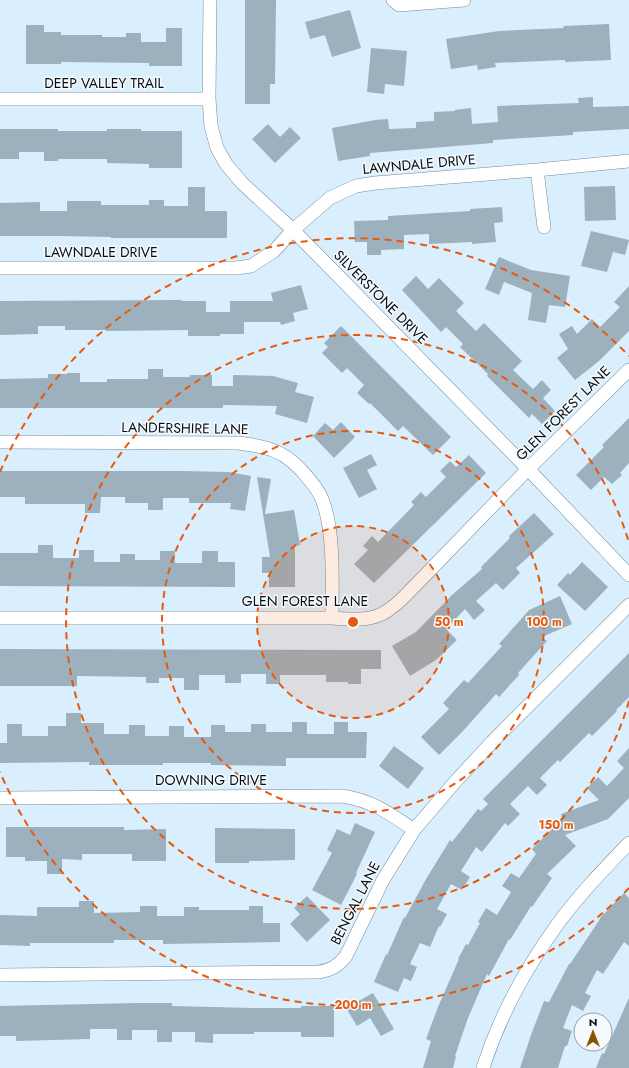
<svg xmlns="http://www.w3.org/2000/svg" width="629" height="1068" font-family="Jost,sans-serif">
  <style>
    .building { fill: #9cb0be }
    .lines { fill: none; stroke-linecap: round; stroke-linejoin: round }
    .minor-casing { stroke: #768a97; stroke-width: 14 }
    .minor { stroke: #fff; stroke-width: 13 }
    .ring { fill: none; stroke: #e8590c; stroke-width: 2; stroke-dasharray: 7 5 }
    .labels { text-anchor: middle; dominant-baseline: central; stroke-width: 3; stroke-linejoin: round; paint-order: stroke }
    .street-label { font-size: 14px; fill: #070d12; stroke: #f5fafd }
    .centre { fill: #e8590c; stroke: #f5fafd; stroke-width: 2 }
    .ring-label { font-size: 12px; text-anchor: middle; font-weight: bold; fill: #e8590c; stroke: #f5fafd; stroke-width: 3; stroke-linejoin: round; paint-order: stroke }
  </style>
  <rect width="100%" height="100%" fill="#daeffe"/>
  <path class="building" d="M245,0H276L275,84H270V104H245Z
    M350,10L361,48L332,57L325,35L310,39L305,22Z
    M609,24L611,60L565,62V60L495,63L496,67L478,70L477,65L451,69L446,39L499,31L564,28L563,26Z
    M26,25H44V32H61V35H102V37H126V33H141V42H166V28H182V66H149V63L61,62V64H26Z
    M371,48L407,51L404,86L385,84L384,94L367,92Z
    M593,97V107L629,106V129L573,132V135L493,140V143L370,153V156L338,161L332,128L375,120L388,119L389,129L416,128V122L434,121V112L455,111V110L471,108L472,124L498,122L497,106L579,103L578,98Z
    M268,124L280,137L290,127L301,138L275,163L252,139Z
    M0,129H58V131H107V129H141V131H182V168H149V164L107,163V159H58V161H44V152H19V159H0Z
    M615,186L616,220L585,221L584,187Z
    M188,187H205V211H227V238H111V237L60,236H0V203L40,202V211H67V201H101V205H149V200H164V206H188Z
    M502,207L503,222L494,223L496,242L472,244V242L429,244V234L404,235V249L381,250V255H367V242H355L354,221L388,220V216L470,211V209Z
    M591,231L629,240L625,255L613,252L607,272L581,266Z
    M499,257L531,270L570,276L565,307L549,305L546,323L528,320L532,293L504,282L499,295L485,289Z
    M416,276L428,289L439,278L464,303L456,311L476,331L484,323L522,361L513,370L533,389L542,380L551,390L543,398L555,411L542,424L532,414L529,418L487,376L488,374L460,347L463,344L446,327L441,332L402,290Z
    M301,285L308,309L293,313L295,321L281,325L280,322H244V334H220V336H188V330L106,331V330H65V326H38V334L0,335V301L182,300V301H206V312H230V301H273L271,293Z
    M629,286V331L599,361L575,380L557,358L568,349L559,334L572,326L577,334L592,319L600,327L620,307L614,302Z
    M341,326L451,437L433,455L403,426L398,431L370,403L369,404L357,393L364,385L347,368L342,373L322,353L328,347L324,343Z
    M148,369H163V377H190V375H212V386H233V375L273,376L298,383L295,392L314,397L307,423L275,414L277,406L223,405V408H0V379L48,378V374H67V373H80V382H107V379H148Z
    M629,418V463L620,473L622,475L612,484L604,477L591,490L576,475L604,447L602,445Z
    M341,422L355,437L334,458L313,436L325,423L333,430Z
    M371,454L377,465L367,470L377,489L359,498L343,468Z
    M469,455L486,473L374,583L354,564L368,550L363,546L372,536L378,542L414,505L411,502L421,492L426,497L446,477L440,471L450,461L456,467Z
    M0,471H181L229,472L251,476L245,511L230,509L231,503H189V498H163V510H148V503H125V497H101L100,513H85V504H25V497H0Z
    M257,477L271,479L265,514L294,510L300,545L295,546V587H269V573H262V557H270Z
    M534,513L554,534L516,568L520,573L503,590L496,583L476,601L485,610L474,620L465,609L446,629L457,640L436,660L410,676L392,646L416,632L452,595L482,569L481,567L510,538L509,536Z
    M38,545H53V558H79V550H94V562H120V554H135V560H160V551H175V563H202V551H218V562H235V587L0,586V553H38Z
    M582,562L608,587L585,611L557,585L568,573L570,575Z
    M560,596L572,624L542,637L547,641L518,673L519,675L499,697L496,694L463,731L439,755L421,737L449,709L443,703L464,680L468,683L502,646L499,644L529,610Z
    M0,649L381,650V669H361V684H348V682H326V675H280V684H266V674H241V683H225V675H199V690H184V678H159V683H146V677L77,676V686H0Z
    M629,653V697L616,710L617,711L592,736L589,733L560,762L558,760L540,778L547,785L537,795L528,786L510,804L520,814L508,826L505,823L482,852L476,847L461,871L470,877L462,890L451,884L437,909L447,914L440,927L439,926L430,947L420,943L410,964L417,967L411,981L404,978L398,992L374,982L386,954L387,955L404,917L405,918L426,879L450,840L452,842L478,809L481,811L488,804L483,799Z
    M66,713H81V723H104V734H129V725H145V736H169V726H184V737H211V725H225V732H251V724H266V732H292V722H307V734H334V722H348V732H367L366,758H286V766L211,765V763H163V765H89V762L0,763V743H7V724H22V736H48V726H66Z
    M394,746L424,768L408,789L379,766Z
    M629,748V798L608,819L565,835L576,846L547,874L552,878L532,907L531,906L510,940L509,939L489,976L487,974L468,1018L455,1056H456L453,1068H423L431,1041L426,1039L438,1007L459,959H458L466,944L468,945L480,923L478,922L486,908L497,915L511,892L502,886L511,873L519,878L536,854L532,849L562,819L561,814L599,800L587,788L598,777L607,786L624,768L617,761Z
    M355,823L375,832L356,873L357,874L341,905L312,890L332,853L327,850L337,829L350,835Z
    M6,827H124V830L166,829V861H132V854H82V860L62,859V874H47V861H25V857H6Z
    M215,828L295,829V860L249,861V863H215Z
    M624,893L629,898V946L624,942L603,974L597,970L585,993L591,996L583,1011L572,1005L563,1028L572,1031L567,1046H565L558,1068H520L531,1035L544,1001L549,1002L569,964H570L600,919V918Z
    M307,896L330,920L307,942L290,924L300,914L294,908Z
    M79,901H94V913L140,912V906H157V916H184V907H199V910H249V906H263V923H280V942L163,944V940H114V943H30V946L0,945V915L37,916V907H79Z
    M373,993L394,1029L381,1036L370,1018L357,1026L346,1008Z
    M629,998V1068H596L602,1053L604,1054Z
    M137,1003H172V1006L254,1008H301V1006H334V1037H301V1032H254V1034H213V1043L195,1042V1032H172V1042H157V1030H132V1040H117V1029H90V1039L16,1041V1036H0V1006Z"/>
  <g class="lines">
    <g class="minor-casing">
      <path id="minor" d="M210,0L209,99L211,126L217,148L226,164L242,183L293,230L528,469L629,575
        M393,0L399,5L464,0
        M0,99H209
        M537,170L544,227
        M0,268H236L251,266L274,251L293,230L330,198L356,186L375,183L537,170L629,161
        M0,442L238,443C246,444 254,445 262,447C277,450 291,459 301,470C309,479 316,486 321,497C335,528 332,584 332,618
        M0,618H332C351,619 371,622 387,611C393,607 399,602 404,597L528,469L629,370
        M0,798L342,796C371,800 391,814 414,830
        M0,975L319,972C331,970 338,966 346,956L383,880L414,830L455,782L492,742L629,605
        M483,1068C499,1017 526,968 557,925C578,896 604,869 629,843"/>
    </g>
    <use href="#minor" class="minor"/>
  </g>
  <circle cx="353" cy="622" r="96" fill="#e8590c" fill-opacity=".12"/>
  <g class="ring">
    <circle cx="353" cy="622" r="96"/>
    <circle cx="353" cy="622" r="191"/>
    <path d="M629 701A287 287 0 1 1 629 543"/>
    <path d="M629 888A383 383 0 0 1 0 772M0 472A383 383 0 0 1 629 356"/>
  </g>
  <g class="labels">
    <g class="street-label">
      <text x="104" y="83">DEEP VALLEY TRAIL</text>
      <text transform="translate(419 164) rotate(-5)">LAWNDALE DRIVE</text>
      <text x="101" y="252">LAWNDALE DRIVE</text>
      <text transform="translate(381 297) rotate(45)">SILVERSTONE DRIVE</text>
      <text transform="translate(563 413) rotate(-45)">GLEN FOREST LANE</text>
      <text transform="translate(185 428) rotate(1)">LANDERSHIRE LANE</text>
      <text x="305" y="601">GLEN FOREST LANE</text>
      <text x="211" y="780">DOWNING DRIVE</text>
      <text transform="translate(355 903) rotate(-63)">BENGAL LANE</text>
    </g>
  </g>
  <circle cx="353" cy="622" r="6" class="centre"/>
  <g class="ring-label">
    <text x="449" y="626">50 m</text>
    <text x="544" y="626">100 m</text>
    <text x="556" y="829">150 m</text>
    <text x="353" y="1009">200 m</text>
  </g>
  <g transform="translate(593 1032)"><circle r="19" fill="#f5fafd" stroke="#969b9f"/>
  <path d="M0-3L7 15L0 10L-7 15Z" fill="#895400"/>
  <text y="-6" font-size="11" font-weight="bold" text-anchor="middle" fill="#070d12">N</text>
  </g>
</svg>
